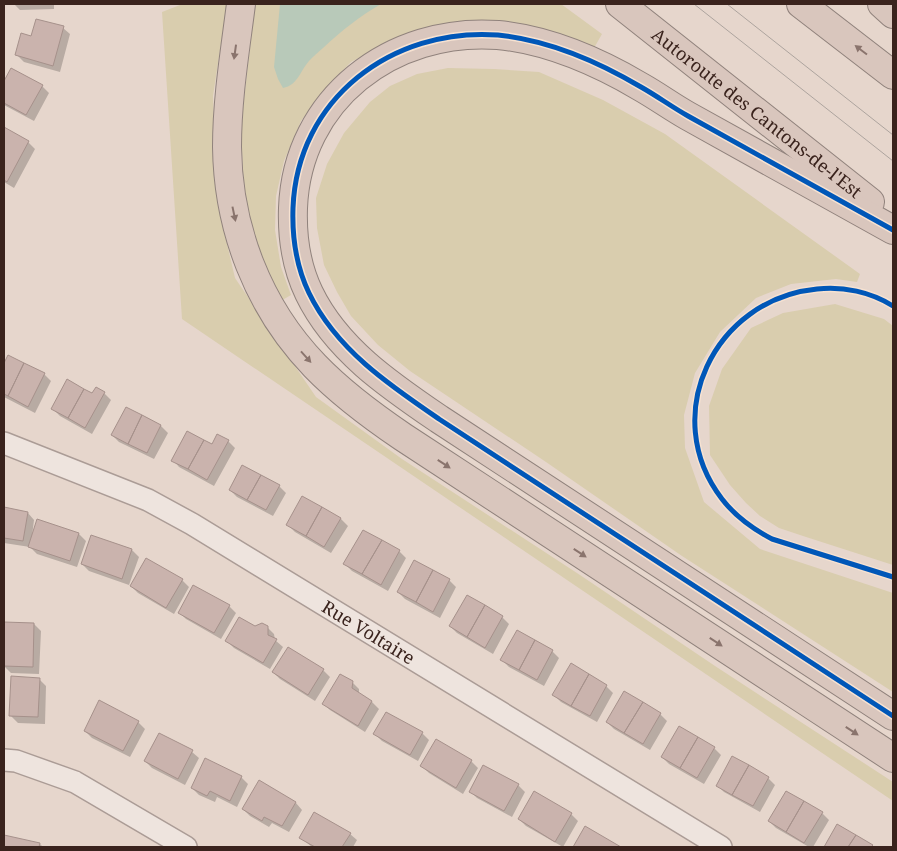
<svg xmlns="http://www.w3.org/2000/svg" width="897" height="851" font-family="'Noto Serif',serif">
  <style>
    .green { fill: #d9cdae }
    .water { fill: #b8c9b9 }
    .shadow { fill: #0003 }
    .building { fill: #cab3ad; stroke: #a6918b }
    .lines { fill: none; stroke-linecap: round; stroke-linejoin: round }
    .minor-casing { stroke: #ab9c96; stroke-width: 24 }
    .highway-casing { stroke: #90827c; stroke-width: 30 }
    .minor { stroke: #eee4de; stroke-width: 21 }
    .highway { stroke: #d9c6bd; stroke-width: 28 }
    .tram { stroke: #ada49e; stroke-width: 1 }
    .cycleway-casing { stroke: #f7e2d1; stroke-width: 8 }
    .cycleway { stroke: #0057b8; stroke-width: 5 }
    .oneway { fill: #8a746d }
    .labels { text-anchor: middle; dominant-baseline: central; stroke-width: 4.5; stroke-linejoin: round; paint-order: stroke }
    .street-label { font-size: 18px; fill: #3a231d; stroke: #f7e2d1 }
  </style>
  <rect width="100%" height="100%" fill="#e6d6cc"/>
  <path class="green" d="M180,4H227L213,96L217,201L235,278L316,397L402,459L580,575L715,666L893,782V801L182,319L162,12L180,5Z
    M255,4H561L602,34L594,48L485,22L430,27L387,43L351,62L325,89L301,121L284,161L276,196L275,230L281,267L291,295L279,302L263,267L248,219L243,171L241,126Z
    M448,68L494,69L539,72L603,100L665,134L860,274L857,282L836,279L791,284L756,298L720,332L695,373L684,415L685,448L704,502L760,549L893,593V692L682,556L546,462L410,371L378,345L351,316L337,292L324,265L317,228L316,198L327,164L344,133L370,102L390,86L417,74Z
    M835,304L884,319L893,326V565L803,536L779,528L760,516L746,503L730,485L710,455L709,406L722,369L751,328L783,313Z"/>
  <path class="water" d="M280,4H381C360,16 341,31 323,48C318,52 313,57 309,61C300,71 298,85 283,88L278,79L274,67Z"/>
  <path class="shadow" d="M14,4H54V9L20,10Z
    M63,28L70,34L60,72L24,62L17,55L32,37Z
    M11,69L42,86L49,93L34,121L4,105V83Z
    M4,129L28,142L35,149L14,188L4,182Z
    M8,357L44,374L51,381L35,413L4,397V366Z
    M104,393L111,400L92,434L60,416L53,409L93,394Z
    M126,408L161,426L168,433L154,459L119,442L112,435Z
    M228,441L235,448L214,486L179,467L173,460Z
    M279,486L286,493L273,516L237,497L230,490Z
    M303,498L341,519L348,526L331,553L295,532L288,525Z
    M4,509L28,513L34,520L32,536L79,534L86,541L77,567L37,554L30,547L4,543Z
    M132,550L139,557L129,585L89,571L82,564Z
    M399,551L406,558L388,591L352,571L345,564Z
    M182,580L189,587L174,614L138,593L131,586Z
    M449,580L456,587L440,618L405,599L398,592Z
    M229,606L236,613L221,639L186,619L179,612Z
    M502,617L509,624L493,654L457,633L450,626Z
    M5,623L34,624L41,631L39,674L11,673L4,666Z
    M255,627H267L274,634L275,640L283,647L270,669L234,648L227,641Z
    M552,651L559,658L544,686L509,667L502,660Z
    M323,670L330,677L315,701L280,679L273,672Z
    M39,679L46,686L45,724L18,723L11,716Z
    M352,682L359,689V694L372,702L379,709L365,732L330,710L323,703Z
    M606,686L613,693L597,722L561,702L554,695Z
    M660,714L667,721L650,750L614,729L607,722Z
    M138,722L145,729L130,757L92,738L85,731Z
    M422,733L429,740L418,761L382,741L375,734Z
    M714,748L721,755L704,784L669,764L662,757Z
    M192,752L199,758L185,785L152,768L145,761Z
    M471,761L478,768L463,794L429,773L422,766Z
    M241,777L248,784L237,807L217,797L215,802L199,795L192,788Z
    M768,778L775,785L760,812L724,792L717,785Z
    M518,785L525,792L512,817L477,798L470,791Z
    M296,803L302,810L289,832L272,823L269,827L250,816L243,809Z
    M822,813L829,820L813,847H809L776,828L769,821Z
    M571,814L578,821L563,847L526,826L519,819Z
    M838,826L872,846L873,847H825Z
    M350,834L357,840L353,847H312L301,838Z
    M4,836L40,844L43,847H4Z"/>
  <path class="building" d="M36,19L64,26L53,66L15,55L21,33L31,36Z
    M11,68L43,85L26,115L4,103V81Z
    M4,127L29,141L7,182L4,180Z
    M8,355L24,363L8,396L4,394V363Z
    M24,363L45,373L28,407L8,396Z
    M67,379L84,389L68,418L51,409Z
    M96,387L105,392L85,428L68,418L84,389L92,393Z
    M126,407L142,415L128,444L111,435Z
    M142,415L161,425L147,453L128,444Z
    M187,431L204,440L188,469L171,461Z
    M217,434L229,440L207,480L188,469L204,440L212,444Z
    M242,465L261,475L247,500L229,490Z
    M261,475L280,485L266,510L247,500Z
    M302,496L322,507L306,536L286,525Z
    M4,507L28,512L23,541L4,538Z
    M322,507L341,518L324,547L306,536Z
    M37,519L79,533L70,561L28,547Z
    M363,530L382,540L362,574L343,564Z
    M91,535L132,549L122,579L81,564Z
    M382,540L400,550L381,585L362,574Z
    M146,558L183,579L166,608L130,586Z
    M414,560L433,570L416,602L397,592Z
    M433,570L450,579L433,612L416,602Z
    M193,585L230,605L214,633L178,613Z
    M467,595L485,605L467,637L449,626Z
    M485,605L503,616L485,648L467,637Z
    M239,617L255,626L262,623L268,626V635L277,639L263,663L225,641Z
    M4,622L34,623L33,667L4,666Z
    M517,630L535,640L519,670L500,660Z
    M535,640L553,650L537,680L519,670Z
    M288,647L324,669L308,695L272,672Z
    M571,663L589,674L571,706L552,695Z
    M340,674L353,681L352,688L372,701L358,726L322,704Z
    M589,674L607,685L590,716L571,706Z
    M11,676L40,678L38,717L9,716Z
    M624,691L643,702L624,733L606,722Z
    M99,700L139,721L123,751L84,731Z
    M643,702L661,713L643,744L624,733Z
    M386,712L423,732L410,755L373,734Z
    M679,726L698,737L680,768L661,757Z
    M159,733L193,750L178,779L144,761Z
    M698,737L715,747L697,778L680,768Z
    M436,739L472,760L456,788L420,766Z
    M732,756L749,765L732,795L716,786Z
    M205,758L242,776L230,801L210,791L207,796L191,788Z
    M483,765L519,784L504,811L469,792Z
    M749,765L769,777L753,806L732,795Z
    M259,780L296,802L282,826L264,817L262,821L242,809Z
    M534,791L572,813L555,842L518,819Z
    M786,791L804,801L786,832L768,821Z
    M804,801L823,812L804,843L786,832Z
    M314,812L351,833L342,847H315L299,838Z
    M837,824L856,835L848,847H824Z
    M585,826L621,847H573Z
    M4,835L40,843L39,847H4Z
    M856,835L873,845L871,847H848Z"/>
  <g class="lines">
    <g class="minor-casing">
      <g id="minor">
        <path id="s1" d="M4,443L148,500L192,524L721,847"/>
        <path d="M4,760L16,761L75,782L186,847"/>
      </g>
    </g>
    <g class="highway-casing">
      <g id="highway">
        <path d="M241,4C235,51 227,99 227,147C228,228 258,307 315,366C341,393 372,416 403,437L893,758"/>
        <path id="s2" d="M620,4L870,202"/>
        <path d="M801,4L893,75"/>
        <path d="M882,4L893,14"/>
        <path d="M893,230C825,192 757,154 688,116C672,107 657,96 641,87C597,61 548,40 498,35C392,27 297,99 293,208C292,237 296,266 309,293C336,349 389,385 439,419L893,716"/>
      </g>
    </g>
    <use href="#minor" class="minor"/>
    <use href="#highway" class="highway"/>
    <path class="tram" d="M694,4L893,161
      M727,4L893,135"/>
    <g class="cycleway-casing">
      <path id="cycleway" d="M893,230C825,192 757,154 688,116C672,107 657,96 641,87C597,61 548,40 498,35C392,27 297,99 293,208C292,237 296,266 309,293C336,349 389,385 439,419L893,716
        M893,306C871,292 843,286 817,289C714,299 658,416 722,499C735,516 753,529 772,539L893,577"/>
    </g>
    <use href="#cycleway" class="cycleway"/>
  </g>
  <defs><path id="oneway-solid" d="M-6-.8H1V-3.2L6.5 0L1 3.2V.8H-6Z" transform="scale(1.25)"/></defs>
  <g class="oneway">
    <use href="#oneway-solid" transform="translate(861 50) rotate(-143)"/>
    <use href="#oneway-solid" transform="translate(235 52) rotate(98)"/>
    <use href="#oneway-solid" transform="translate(234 214) rotate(78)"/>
    <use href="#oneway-solid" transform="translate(306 357) rotate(48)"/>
    <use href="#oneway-solid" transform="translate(444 464) rotate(33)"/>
    <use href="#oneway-solid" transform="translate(580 553) rotate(33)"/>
    <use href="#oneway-solid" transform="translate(716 642) rotate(33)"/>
    <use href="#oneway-solid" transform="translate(852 731) rotate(33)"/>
  </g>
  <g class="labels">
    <g class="street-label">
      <text stroke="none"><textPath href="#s2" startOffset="175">Autoroute des Cantons-de-l'Est</textPath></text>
      <text stroke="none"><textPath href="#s1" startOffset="412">Rue Voltaire</textPath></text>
    </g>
  </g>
  <rect width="897" height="851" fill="none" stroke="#3a231d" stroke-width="10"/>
</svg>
